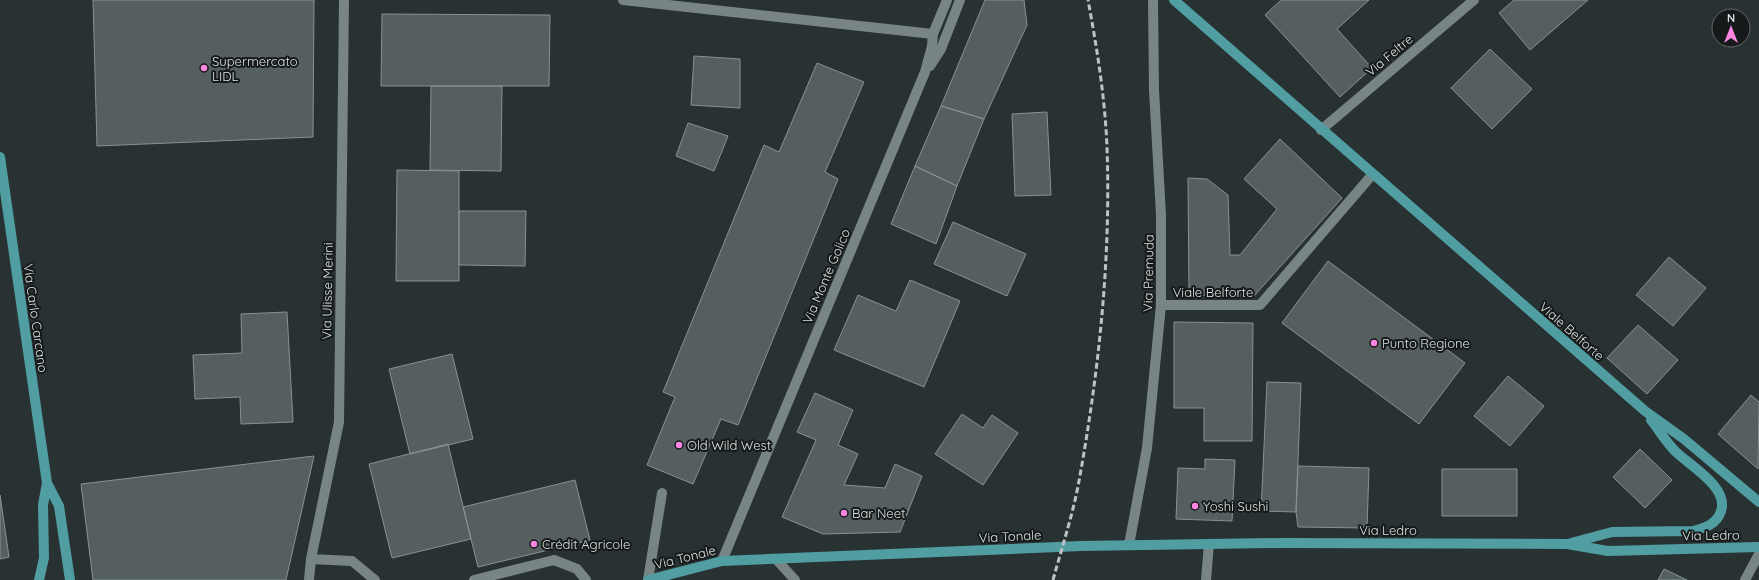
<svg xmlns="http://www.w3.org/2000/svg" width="1759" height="580" font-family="Quicksand,sans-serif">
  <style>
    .building { fill: #555f60; stroke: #879293 }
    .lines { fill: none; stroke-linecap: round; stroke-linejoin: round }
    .minor { stroke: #798485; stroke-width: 10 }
    .major { stroke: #509da2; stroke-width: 10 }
    .rail { stroke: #bec4c5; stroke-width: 3; stroke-dasharray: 6 3; stroke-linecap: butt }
    .poi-dot { fill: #fd86e3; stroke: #151919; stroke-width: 1.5 }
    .labels { text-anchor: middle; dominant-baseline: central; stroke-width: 4; stroke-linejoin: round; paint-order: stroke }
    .street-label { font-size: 13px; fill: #dce2e3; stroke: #151919 }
    .poi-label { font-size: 13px; fill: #dce2e3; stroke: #151919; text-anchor: start }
  </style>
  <rect width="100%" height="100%" fill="#283233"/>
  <path class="building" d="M93,0H314L313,137L97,146Z
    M985,0H1024L1027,25L984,119L941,106Z
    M1281,0H1369L1337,29L1372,68L1340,97L1265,15Z
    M1514,0H1588L1530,50L1499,13Z
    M382,14L550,15L549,86H381Z
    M1490,49L1532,89L1492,129L1451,88Z
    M694,56L740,59V108L691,105Z
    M817,63L864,82L825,172L838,179L738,425L721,419L693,484L647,465L675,397L663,392L764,145L779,152Z
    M431,86H502L501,171L430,170Z
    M941,106L984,119L957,186L915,166Z
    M1047,112L1051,195L1015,196L1012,114Z
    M688,123L728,136L714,171L676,156Z
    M1280,139L1342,198L1254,296L1189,295L1188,178L1207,179L1228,195L1230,255H1240L1277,209L1244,179Z
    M915,166L957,186L936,244L891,224Z
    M397,170L459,171V281H396Z
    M459,211H526L525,266L459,265Z
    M953,222L1026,254L1007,296L934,264Z
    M1669,257L1706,288L1673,326L1636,295Z
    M1328,261L1465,363L1419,424L1282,323Z
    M910,280L960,301L924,387L834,350L858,295L896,311Z
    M287,312L293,422L241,424L240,397L195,399L193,355L242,353L241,314Z
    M1174,322L1253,323L1252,441H1204V408H1174Z
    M1638,325L1678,360L1647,394L1607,358Z
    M452,354L473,439L410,454L389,369Z
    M1508,376L1544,406L1510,446L1474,416Z
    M1267,382L1301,383L1296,512L1261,511Z
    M815,393L853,410L838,445L858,454L844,485L885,488L895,464L922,476L900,532L823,534L782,517L816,440L797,432Z
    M1751,395L1759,402L1758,469L1718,434Z
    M962,414L983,428L992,415L1018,433L983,485L935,454Z
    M448,444L471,539L392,558L369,464Z
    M1640,449L1672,480L1645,508L1613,477Z
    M314,456L286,580H93L81,484Z
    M1205,459L1235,460L1232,521L1176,519L1178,468L1205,469Z
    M1298,466L1369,468L1367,528L1298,527L1296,512Z
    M1442,469H1517V516H1442Z
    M575,480L590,540L478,567L463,507Z
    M0,495L9,557L0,559Z
    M1664,569L1687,580H1658Z"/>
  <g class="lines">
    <path class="minor" d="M623,0L933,34
      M930,66L941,49L960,0
      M1321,130L1474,0
      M1161,305H1260L1372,175
      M1129,545L1147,448L1161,305V215L1154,90L1153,0
      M311,559L352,561L375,580
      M776,559L795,580
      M722,561L925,72L932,46L933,34L947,0
      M309,580L311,559L339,422L344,0
      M474,580L554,560L577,569L586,580
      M648,580L662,493
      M1206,580L1209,544
      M1745,580L1759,554"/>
    <path class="major" d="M1174,0L1645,411L1684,439L1759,502
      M0,157L47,483L43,505L44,558L39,580
      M47,483L59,506L70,580
      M1571,543L1612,532L1693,531C1705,528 1717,524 1721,511C1729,487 1690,466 1675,451C1666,442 1659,430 1651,420
      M648,580L722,561L1081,546L1280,543L1567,544L1608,551L1759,547"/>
    <path class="rail" d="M1053,580C1062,547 1073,514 1079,481C1099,371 1111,258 1107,147C1105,98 1097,48 1088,0"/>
  </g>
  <g class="poi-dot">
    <circle cx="204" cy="68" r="4"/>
    <circle cx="1374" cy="343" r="4"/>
    <circle cx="679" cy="445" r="4"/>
    <circle cx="1195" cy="506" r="4"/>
    <circle cx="844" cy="513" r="4"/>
    <circle cx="534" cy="544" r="4"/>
  </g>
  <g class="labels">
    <g class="street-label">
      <text transform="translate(1389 55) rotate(-40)">Via Feltre</text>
      <text transform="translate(1148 273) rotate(-89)">Via Premuda</text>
      <text transform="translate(826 276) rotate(-67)">Via Monte Golico</text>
      <text transform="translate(327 291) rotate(-89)">Via Ulisse Merini</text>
      <text x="1213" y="292">Viale Belforte</text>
      <text transform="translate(36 318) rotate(82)">Via Carlo Carcano</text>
      <text transform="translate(1572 331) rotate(41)">Viale Belforte</text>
      <text x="1388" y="530">Via Ledro</text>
      <text transform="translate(1711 535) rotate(-1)">Via Ledro</text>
      <text transform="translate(1010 536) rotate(-3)">Via Tonale</text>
      <text transform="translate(685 557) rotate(-14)">Via Tonale</text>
    </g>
    <g class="poi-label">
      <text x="212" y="61">Supermercato<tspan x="212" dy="15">LIDL</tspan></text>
      <text x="1382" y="343">Punto Regione</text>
      <text x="687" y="445">Old Wild West</text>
      <text x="1203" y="506">Yoshi Sushi</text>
      <text x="852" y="513">Bar Neet</text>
      <text x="542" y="544">Crédit Agricole</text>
    </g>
  </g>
  <g transform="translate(1731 28)"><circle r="19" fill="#151919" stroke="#65696a"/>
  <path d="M0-3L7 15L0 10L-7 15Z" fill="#fd86e3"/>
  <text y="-6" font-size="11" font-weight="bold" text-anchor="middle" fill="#dce2e3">N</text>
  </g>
</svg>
